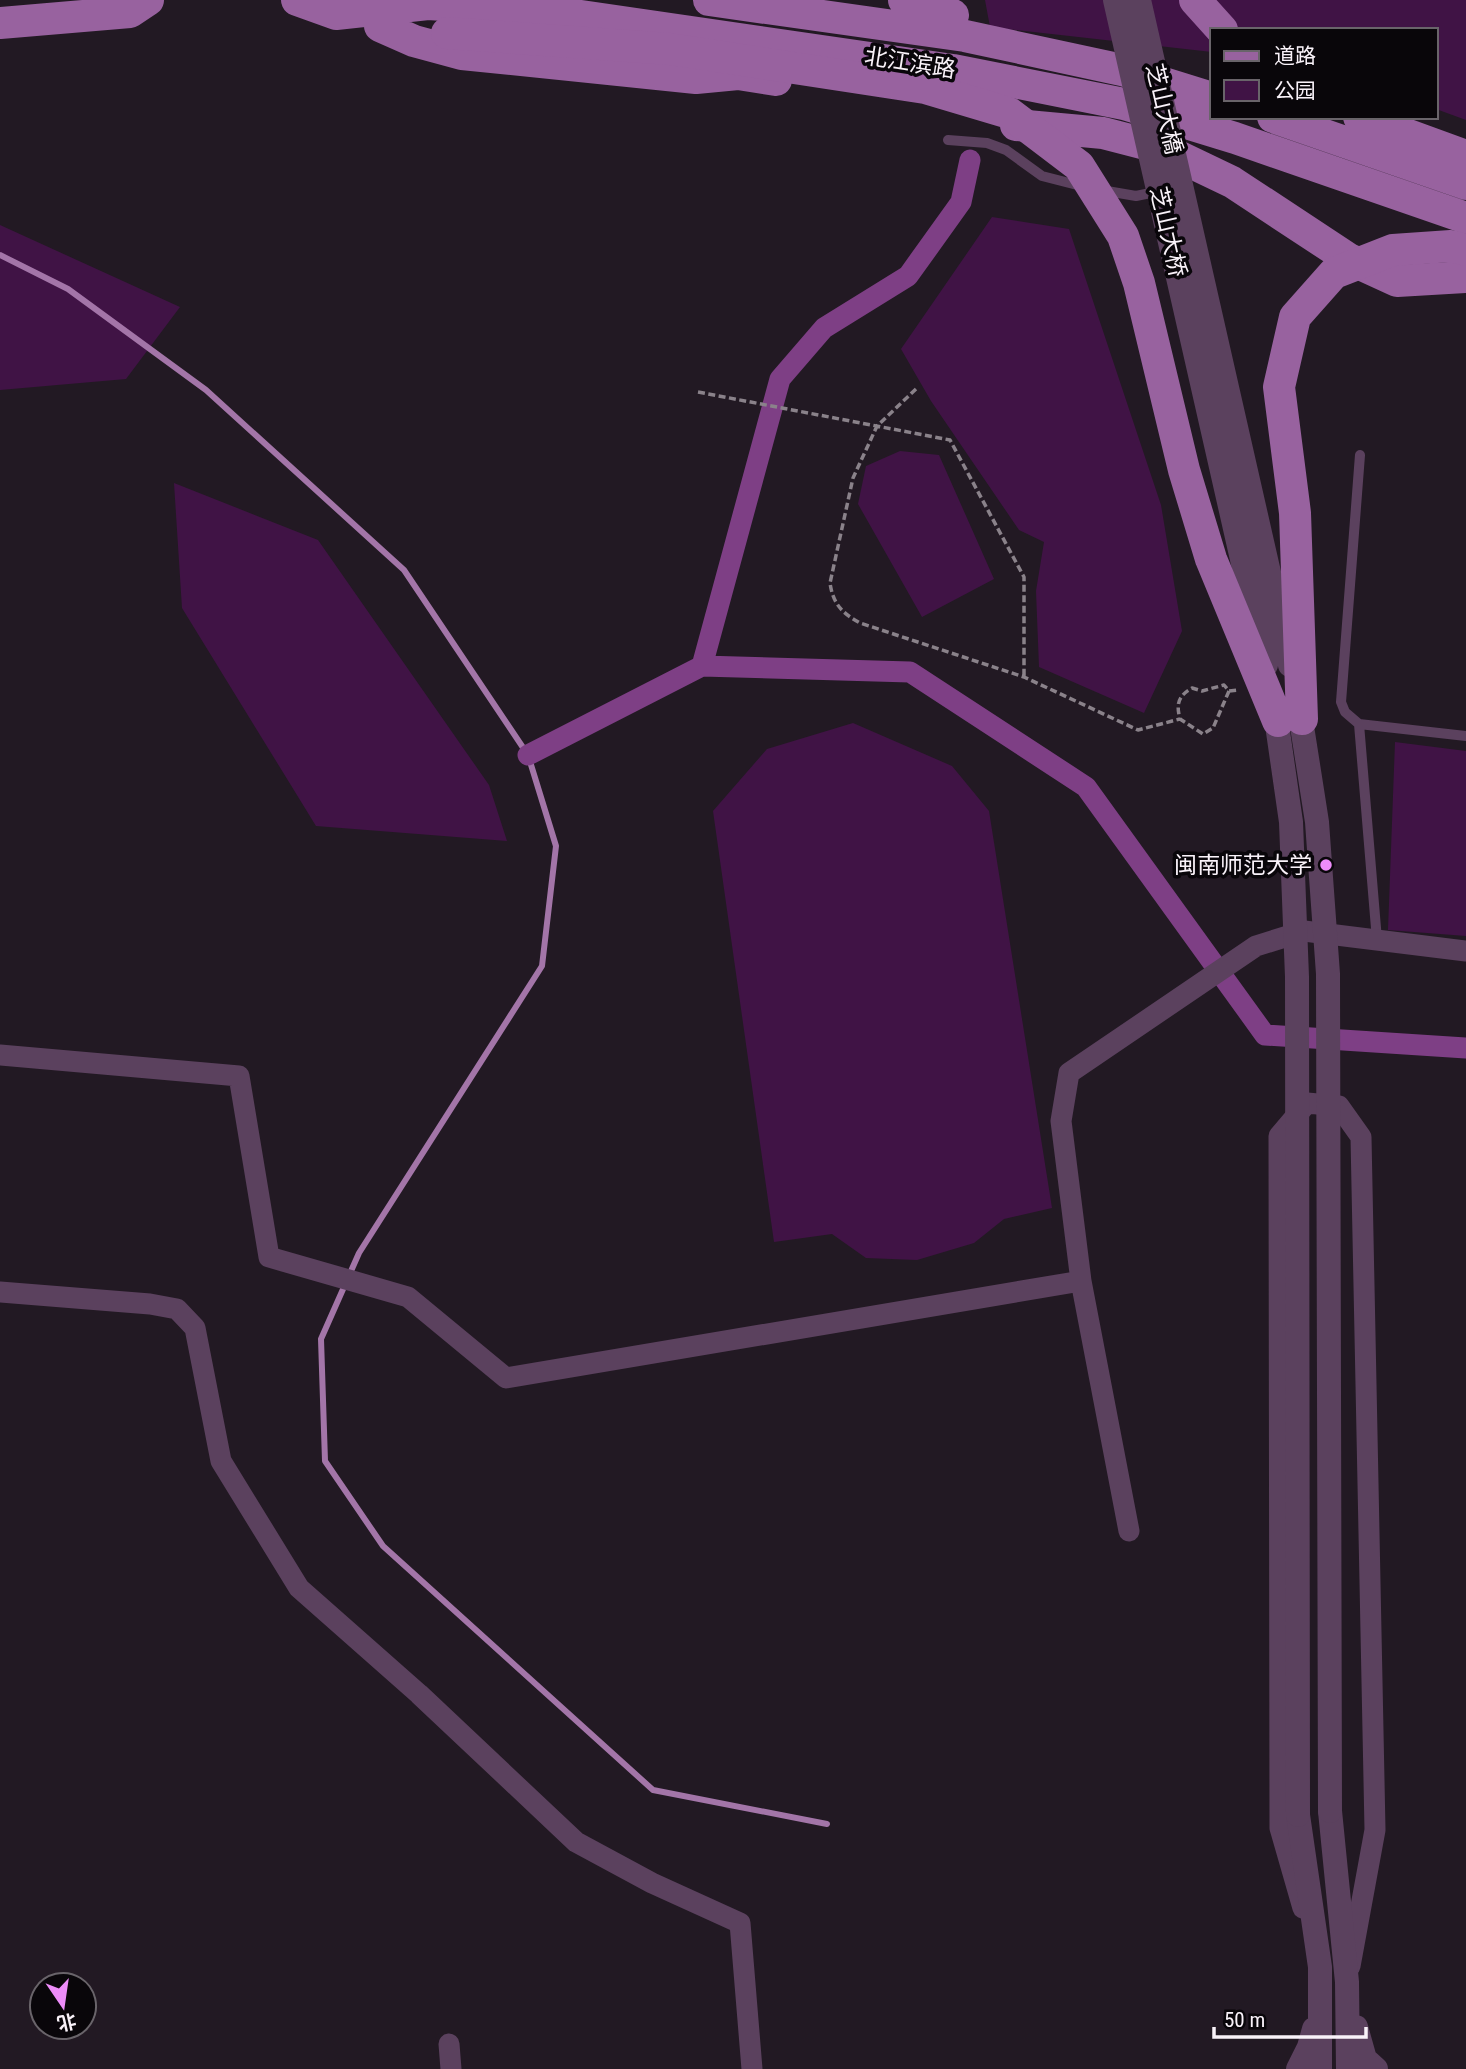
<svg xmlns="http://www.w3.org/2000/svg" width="1466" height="2069" font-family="'Roboto Condensed','Noto Sans SC',sans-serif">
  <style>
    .green { fill: #401345 }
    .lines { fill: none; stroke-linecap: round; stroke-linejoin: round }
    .stream { stroke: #a375a8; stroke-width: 6 }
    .canal { stroke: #7e3f85; stroke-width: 21 }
    .path { stroke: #8a828a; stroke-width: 3.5; stroke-dasharray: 7 3.5; stroke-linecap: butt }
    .service { stroke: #5b415e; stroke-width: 10 }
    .minor { stroke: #5b415e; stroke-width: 21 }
    .tertiary { stroke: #5b415e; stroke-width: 24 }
    .primary { stroke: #98629f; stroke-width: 32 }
    .tertiary-bridge { stroke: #5b415e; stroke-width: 24 }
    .primary-bridge { stroke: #98629f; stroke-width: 32 }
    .poi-dot { fill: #ed8cf9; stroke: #09060a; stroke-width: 2.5 }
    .labels { text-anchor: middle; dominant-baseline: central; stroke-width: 7; stroke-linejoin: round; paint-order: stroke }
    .street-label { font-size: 23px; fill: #f9f2f9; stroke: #09060a }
    .poi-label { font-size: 23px; fill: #f9f2f9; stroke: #09060a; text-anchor: end }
  </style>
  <rect width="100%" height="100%" fill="#221923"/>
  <path class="green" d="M985,0H1466V120L1436,109V30H1212V52L990,27Z
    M992,217L1069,229L1161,505L1182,631L1144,713L1039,667L1036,591L1044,542L1019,530L931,401L901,349Z
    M0,225L180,307L126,379L0,390Z
    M900,451L939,455L994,579L922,617L858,504L866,466Z
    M174,483L318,540L489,785L507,841L316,826L182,608Z
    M853,723L952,766L989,811L1052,1208L1004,1219L974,1243L917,1260L866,1258L832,1234L774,1242L713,811L767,749Z
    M1395,742L1466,751V936L1388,930Z"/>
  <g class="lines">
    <path class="stream" d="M0,255L68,289L206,390L404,570L528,755L556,846L542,966L359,1253L321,1339L325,1461L383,1546L653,1790L827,1824"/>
    <path class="canal" d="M970,160L961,202L908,276L824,328L780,379L702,666L910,672L1086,787L1265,1035L1466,1048
      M528,755L702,666"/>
    <path class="path" d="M916,389L877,426L853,478L830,583C833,604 842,613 860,623L1024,677L1138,730L1180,719
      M698,392L950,440L1024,577V677
      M1229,691L1213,728L1203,734L1180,719C1176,704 1178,696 1192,688L1202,691L1224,685L1229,691L1238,690"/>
    <path class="service" d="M948,140L987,143L1006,150L1042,176L1085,187
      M1101,190L1136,196L1160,191
      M1360,455L1341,702L1345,712L1359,724L1466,736
      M1359,724L1377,940"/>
    <path class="minor" d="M0,1055L239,1076L269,1257L408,1297L506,1378L1081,1281L1061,1121L1069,1073L1256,946L1304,931L1466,951
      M1081,1281L1129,1531
      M0,1292L150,1304L177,1309L195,1328L221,1461L299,1588L419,1694L576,1842L652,1883L740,1923L752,2069
      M1303,1908L1280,1828L1279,1136L1307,1103L1339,1106L1361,1137L1375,1830L1350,1966
      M449,2044L451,2069"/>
    <path class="tertiary" d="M1330,1811L1347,1982L1348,2069
      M1298,1815L1320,1967V2069
      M1356,2027L1365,2059L1376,2069
      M1298,2069L1309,2047L1314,2029"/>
    <path class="primary" d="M297,0L336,14L428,4L553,12L953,70L1124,104L1235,138L1466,218
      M709,0L965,36L1122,70L1212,98
      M904,0L909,6L953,15
      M1195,0L1222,30
      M0,23L130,12L148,0
      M380,26L414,41L462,54L696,78L738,74L776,80
      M1273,117L1466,184
      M1359,117L1466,156
      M1016,125L1103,133L1161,148L1232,182L1349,259L1397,281L1466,277"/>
    <path class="tertiary-bridge" d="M1115,0L1266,665
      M1139,0L1290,665
      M1298,701L1317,822L1328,974L1330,1811
      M1274,704L1291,822L1297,977L1298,1815"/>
    <path class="primary-bridge" d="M447,33L670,49L925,88L1009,113L1079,166L1123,236L1139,283L1184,470L1211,559L1278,721
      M1302,719L1295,513L1279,387L1295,317L1334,273L1393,250L1451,246L1466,250"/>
  </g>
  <circle class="poi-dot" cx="1326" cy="865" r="7"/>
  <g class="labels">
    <g class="street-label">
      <text transform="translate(910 63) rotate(9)">北江滨路</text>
      <text transform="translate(1164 109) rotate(77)">芝山大橋</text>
      <text transform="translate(1168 232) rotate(77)">芝山大桥</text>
    </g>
    <g class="poi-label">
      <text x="1312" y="865">闽南师范大学</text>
    </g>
  </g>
  <rect x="1210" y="28" width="228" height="91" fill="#09060a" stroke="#69646a" stroke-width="2"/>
  <rect x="1224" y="51" width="35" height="10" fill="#98629f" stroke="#69646a" stroke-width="2"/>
  <text x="1274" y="63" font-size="21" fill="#f9f2f9">道路</text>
  <rect x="1224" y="80" width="35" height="21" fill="#401345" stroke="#69646a" stroke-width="2"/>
  <text x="1274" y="98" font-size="21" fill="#f9f2f9">公园</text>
  <g transform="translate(63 2006) rotate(167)"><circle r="33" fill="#09060a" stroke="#69646a" stroke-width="2"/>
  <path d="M0-5L12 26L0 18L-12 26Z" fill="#ed8cf9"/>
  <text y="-10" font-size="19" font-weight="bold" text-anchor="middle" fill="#f9f2f9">北</text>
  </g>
  <path d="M1214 2027v10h152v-10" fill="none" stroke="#f9f2f9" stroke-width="3.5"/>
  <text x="1224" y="2027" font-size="21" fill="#f9f2f9" stroke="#09060a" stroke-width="5" paint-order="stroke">50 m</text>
</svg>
